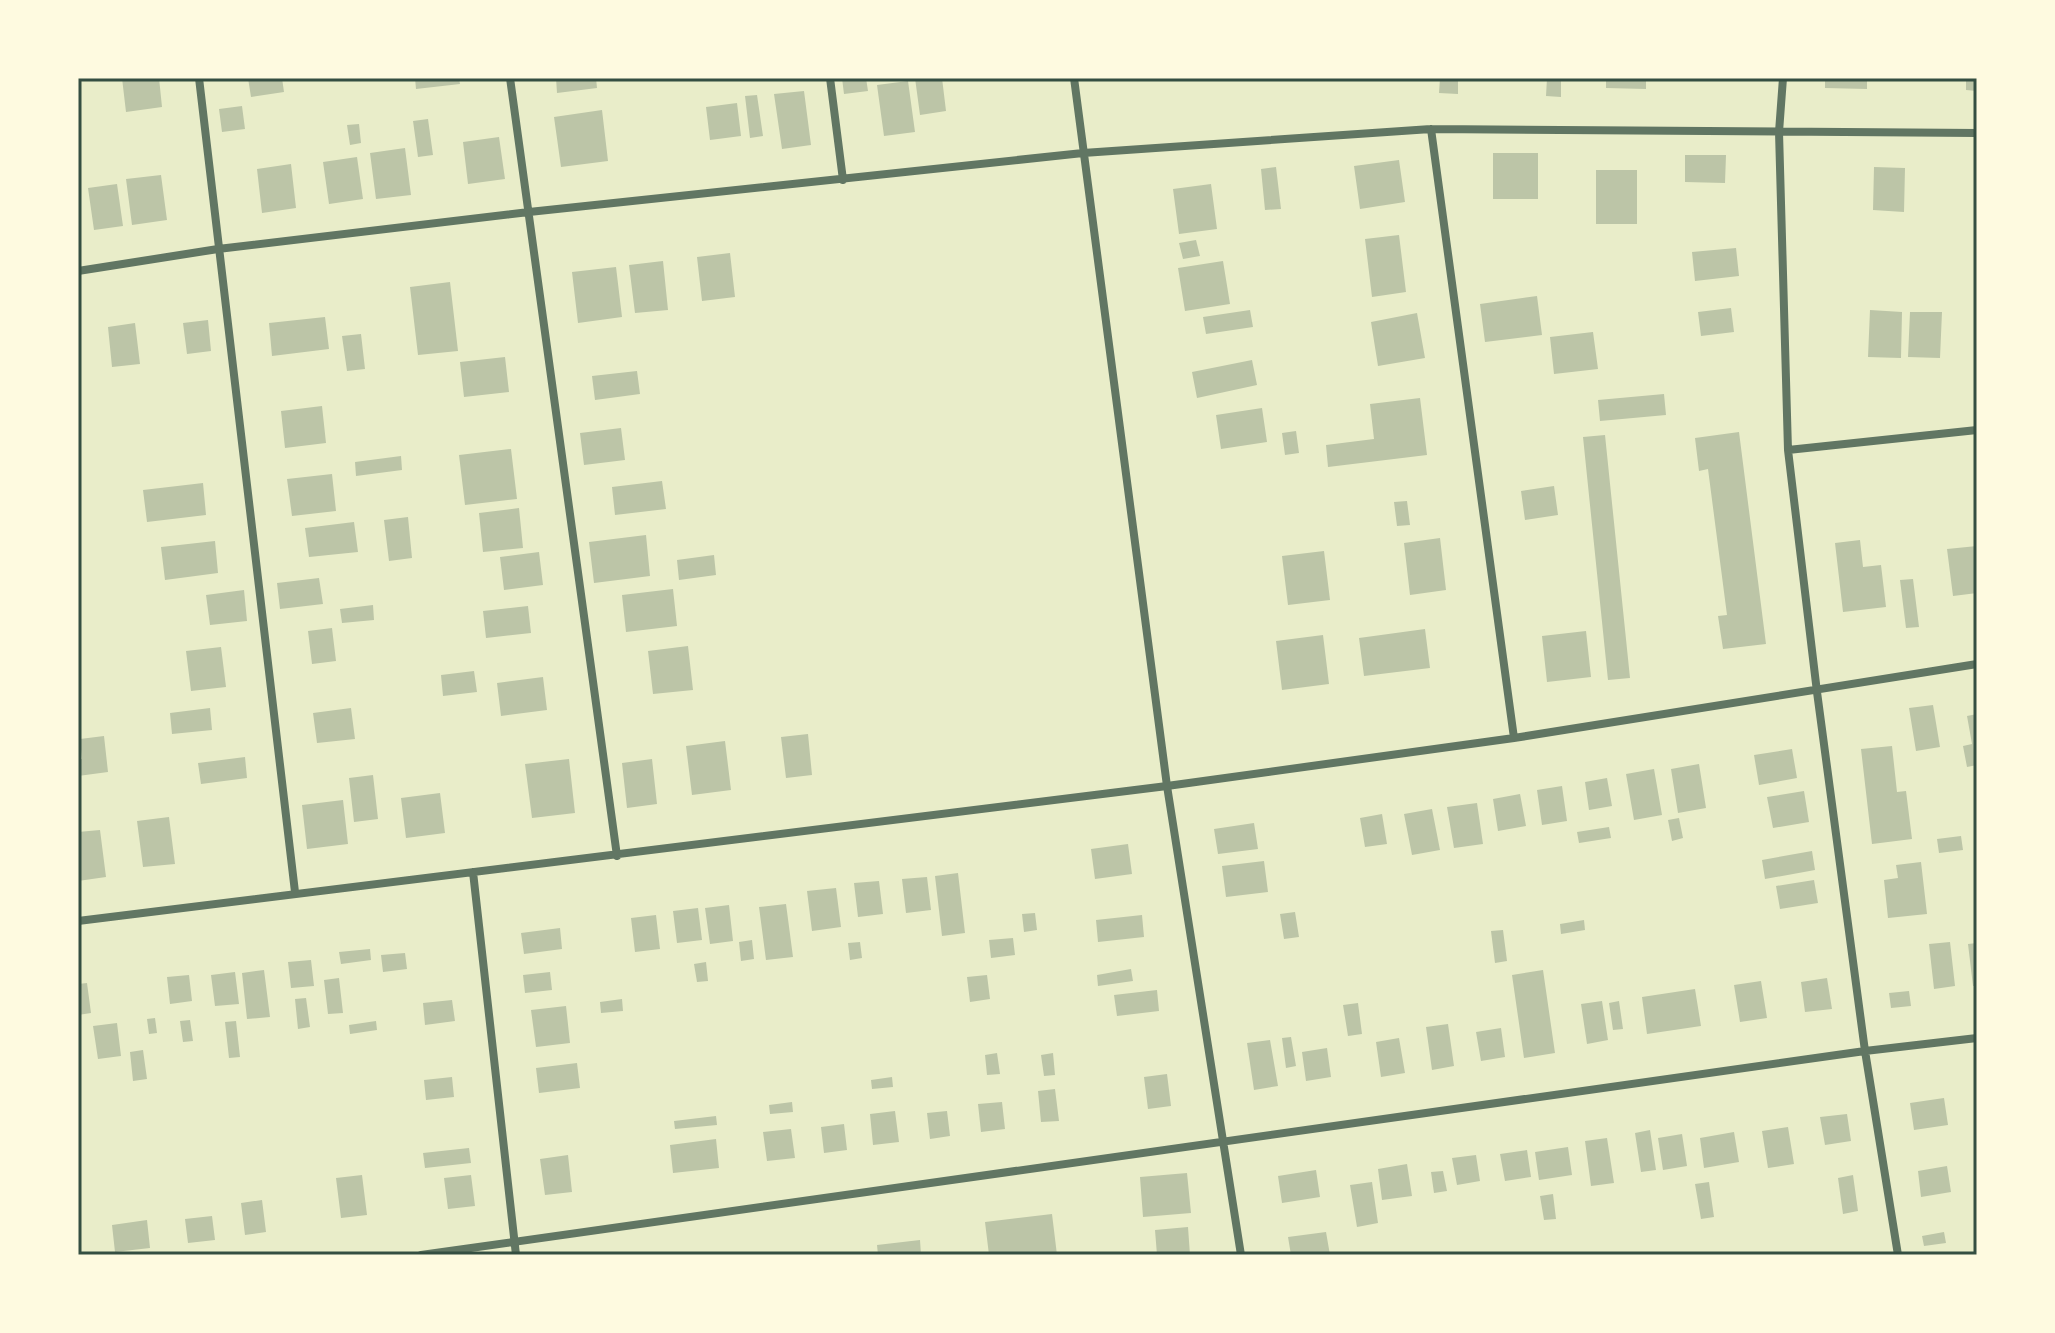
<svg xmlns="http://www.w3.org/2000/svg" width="2055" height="1333" font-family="'Times New Roman',serif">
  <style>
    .building { fill: #bcc5a7 }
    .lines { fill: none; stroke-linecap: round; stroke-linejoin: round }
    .minor { stroke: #617663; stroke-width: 8 }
    .neatline { fill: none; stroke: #344e41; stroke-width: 3 }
  </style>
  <rect width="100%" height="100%" fill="#e9edc9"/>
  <path class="building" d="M122,78H159L162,107L126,112Z
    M248,78H282L284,92L251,97Z
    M415,78H459L460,84L416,89Z
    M556,78H596L597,88L557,93Z
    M842,78H866L868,91L844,94Z
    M915,78H942L946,111L920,115Z
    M1440,78H1458V94L1439,93Z
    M1547,78H1561V97L1546,96Z
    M1606,78H1646V89L1606,88Z
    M1825,78H1867V89L1825,88Z
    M1966,78H1977V91L1966,90Z
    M908,81L915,132L884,136L877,85Z
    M804,91L811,145L782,149L774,94Z
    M757,95L763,136L750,138L745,96Z
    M737,103L741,136L710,140L706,107Z
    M242,106L245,129L222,132L219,109Z
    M602,110L608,161L561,167L554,117Z
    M428,119L433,155L418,157L413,121Z
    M359,124L361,143L350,145L347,125Z
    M499,137L505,179L468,184L463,142Z
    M405,148L411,195L376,199L370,153Z
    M1493,153H1538V199H1493Z
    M1685,155H1726L1725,183L1685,182Z
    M357,157L363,199L329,204L323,162Z
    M1399,160L1405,202L1360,209L1354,166Z
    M291,164L296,208L262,213L257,169Z
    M1276,167L1281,209L1265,210L1261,169Z
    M1874,167L1905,168L1904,212L1873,210Z
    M1596,170H1637V224H1596Z
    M161,175L167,220L132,225L126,179Z
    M117,184L123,226L94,230L88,188Z
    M1211,184L1217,229L1179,234L1173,189Z
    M1399,235L1406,292L1372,297L1365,239Z
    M1196,240L1200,256L1183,259L1179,243Z
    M1736,248L1739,276L1695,281L1692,252Z
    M730,253L735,297L702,301L697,257Z
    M663,261L668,310L635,313L629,265Z
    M1223,261L1230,304L1185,311L1178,268Z
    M616,267L622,317L578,323L572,272Z
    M450,282L458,351L418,355L410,287Z
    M1537,296L1542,335L1485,342L1480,304Z
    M1731,308L1734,332L1701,336L1698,312Z
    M1250,310L1253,327L1206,334L1203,317Z
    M1870,310L1902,312L1901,358L1868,357Z
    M1910,312H1942L1940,358L1908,357Z
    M1417,313L1425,358L1378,366L1371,322Z
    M325,317L329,349L272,356L269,323Z
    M208,320L211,351L187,354L183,323Z
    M135,323L140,364L112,367L108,327Z
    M1593,332L1598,369L1554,374L1550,337Z
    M361,334L365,369L347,371L342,336Z
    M505,357L509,392L464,397L460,362Z
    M1252,360L1257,385L1197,398L1192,372Z
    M637,371L640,394L595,400L592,376Z
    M1664,394L1666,415L1600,421L1598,400Z
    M1420,398L1427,455L1328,467L1326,445L1374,439L1370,404Z
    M322,406L326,443L285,448L281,411Z
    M1262,408L1267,442L1221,449L1216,415Z
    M621,428L625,460L584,465L580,433Z
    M1296,431L1299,453L1285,455L1282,433Z
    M1739,432L1766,644L1723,649L1718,616L1727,615L1708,469L1699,471L1695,438Z
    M1605,435L1630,678L1608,680L1583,437Z
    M511,449L517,499L465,505L459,455Z
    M401,456L402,470L356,476L355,462Z
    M332,474L336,511L292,516L287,479Z
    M662,481L666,509L615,515L612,487Z
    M203,483L206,515L147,522L143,490Z
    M1554,486L1558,515L1525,520L1521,491Z
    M1407,501L1410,525L1397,526L1394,502Z
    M519,508L523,548L483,552L479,513Z
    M408,517L412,558L389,561L384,520Z
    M354,522L358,552L309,557L305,528Z
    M646,535L650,576L594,583L589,542Z
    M1440,538L1446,590L1410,595L1404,543Z
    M1860,540L1863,567L1881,565L1886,607L1843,612L1835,543Z
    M215,541L218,573L165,580L161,547Z
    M1977,546V593L1953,596L1947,549Z
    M1324,551L1330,600L1288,605L1282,556Z
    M539,552L543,585L504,590L500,557Z
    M714,555L716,575L679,580L677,560Z
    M319,578L323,604L280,609L277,583Z
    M1913,579L1919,627L1906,628L1900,580Z
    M673,589L677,626L626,632L622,595Z
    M244,590L247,621L210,625L206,595Z
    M373,605L374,620L342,623L340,609Z
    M528,606L531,633L486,638L483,611Z
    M332,628L336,661L312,664L308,631Z
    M1425,629L1430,668L1364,676L1359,638Z
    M1586,631L1591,677L1547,682L1542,636Z
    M1323,635L1329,684L1282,690L1276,641Z
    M688,646L693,690L653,694L648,651Z
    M221,647L226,687L191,691L186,651Z
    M474,671L477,692L443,696L441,675Z
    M543,677L547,710L501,716L497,683Z
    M1933,705L1940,747L1916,751L1909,708Z
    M210,708L212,730L172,734L170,713Z
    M351,708L355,739L317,743L313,713Z
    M1977,714V765L1967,767L1963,746L1972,744L1967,716Z
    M808,734L812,775L786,778L781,737Z
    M104,736L108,772L78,776V759H82L80,739Z
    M725,741L731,790L692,795L686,746Z
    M1892,746L1897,792L1906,791L1912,839L1872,844L1861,749Z
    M1792,749L1797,778L1759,785L1754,755Z
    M245,757L247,778L201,784L198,763Z
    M569,759L575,813L532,818L525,764Z
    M652,759L657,804L627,808L622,763Z
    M1699,764L1706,808L1678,813L1671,769Z
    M1654,769L1662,815L1634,820L1626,774Z
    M373,775L378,819L354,822L349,778Z
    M1607,778L1612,806L1589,810L1585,782Z
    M1562,786L1567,821L1542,825L1537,790Z
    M1804,791L1809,822L1773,828L1767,797Z
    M440,793L445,833L406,838L401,798Z
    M1520,794L1526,826L1498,831L1493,799Z
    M343,800L348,844L307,849L302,805Z
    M1477,803L1483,844L1454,848L1447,807Z
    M1432,809L1440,850L1412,855L1404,814Z
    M1382,814L1387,844L1365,847L1360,818Z
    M169,817L175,864L143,867L137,821Z
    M1679,818L1683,838L1672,841L1668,820Z
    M1254,823L1258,849L1218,854L1214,829Z
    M1609,827L1611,838L1579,843L1577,832Z
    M100,830L106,877L78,881V832Z
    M1961,836L1963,850L1939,853L1937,839Z
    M1128,844L1132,874L1095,879L1091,849Z
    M1812,851L1815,870L1765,879L1762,860Z
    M1264,861L1268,892L1226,897L1222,866Z
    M1921,862L1927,914L1888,918L1884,880L1898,878L1896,865Z
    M958,873L965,933L942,936L935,876Z
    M927,877L931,910L906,913L902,879Z
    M1814,880L1818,903L1780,909L1776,886Z
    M879,881L883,914L858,917L854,883Z
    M836,888L841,927L812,931L807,891Z
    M786,904L793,957L766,960L759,907Z
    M729,905L733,941L710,944L705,908Z
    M698,908L702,940L677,943L673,911Z
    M1295,912L1299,937L1284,939L1280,914Z
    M1035,913L1037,930L1024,932L1022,914Z
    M656,915L660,949L635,952L631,918Z
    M1142,915L1144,937L1098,942L1096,920Z
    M1584,920L1585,930L1561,934L1560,924Z
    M560,928L562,949L524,954L521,933Z
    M1503,930L1507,961L1495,963L1491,931Z
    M1013,938L1015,955L991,958L989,940Z
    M752,940L754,959L741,961L739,942Z
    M860,942L862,958L850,960L848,943Z
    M1950,942L1955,986L1934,989L1929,944Z
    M1977,943V986H1973L1968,944Z
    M370,949L371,960L341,964L339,952Z
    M405,953L407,969L383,972L381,955Z
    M311,960L314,986L291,988L288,962Z
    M706,962L708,981L697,982L694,964Z
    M1131,969L1133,981L1098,986L1097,975Z
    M264,970L270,1017L247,1019L242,973Z
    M1543,970L1555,1053L1524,1058L1512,975Z
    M235,972L239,1004L215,1006L211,975Z
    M550,972L552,990L525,993L523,975Z
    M189,975L192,1001L170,1004L167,977Z
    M987,975L990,999L970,1002L967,977Z
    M339,978L343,1013L328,1014L324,980Z
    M1827,978L1832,1009L1805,1012L1801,982Z
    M1761,981L1767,1018L1740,1022L1734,985Z
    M87,983L91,1013L78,1015V984Z
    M1695,989L1701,1026L1647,1034L1642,997Z
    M1157,990L1159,1011L1117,1016L1114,995Z
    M1909,991L1911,1006L1891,1008L1889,993Z
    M306,998L310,1027L298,1029L295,999Z
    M622,999L623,1011L601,1013L600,1002Z
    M452,1000L455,1021L425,1025L423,1003Z
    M1602,1001L1608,1040L1587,1044L1581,1004Z
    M1619,1001L1623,1029L1613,1030L1609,1003Z
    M1358,1003L1362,1034L1348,1036L1343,1005Z
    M566,1006L570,1043L536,1047L531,1010Z
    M155,1018L157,1033L149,1034L147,1019Z
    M190,1020L193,1041L183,1042L180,1021Z
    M236,1021L240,1057L229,1058L225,1022Z
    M376,1021L377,1030L350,1034L349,1025Z
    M117,1023L121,1056L98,1059L93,1026Z
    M1448,1024L1454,1066L1432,1070L1426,1027Z
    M1501,1028L1505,1057L1481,1061L1476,1032Z
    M1291,1037L1296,1066L1286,1068L1282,1038Z
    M1399,1038L1405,1073L1381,1077L1376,1042Z
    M1270,1040L1278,1086L1254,1090L1247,1043Z
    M1327,1048L1331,1077L1306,1081L1302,1052Z
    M143,1050L147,1079L133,1081L130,1052Z
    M997,1053L1000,1074L987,1075L985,1055Z
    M1053,1053L1055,1075L1044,1076L1041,1055Z
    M577,1063L580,1088L539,1093L536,1068Z
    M1167,1074L1171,1106L1148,1109L1144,1077Z
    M452,1077L454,1097L426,1100L424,1080Z
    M892,1077L893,1087L872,1089L871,1080Z
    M1055,1089L1059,1121L1041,1122L1038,1091Z
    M1944,1098L1948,1125L1914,1130L1910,1103Z
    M792,1102L793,1112L770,1114L769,1105Z
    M1002,1102L1005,1129L981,1132L978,1104Z
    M895,1111L899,1142L873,1145L870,1114Z
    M947,1111L950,1136L930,1139L927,1113Z
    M1847,1114L1851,1141L1825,1145L1820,1117Z
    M716,1116L717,1125L675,1129L674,1121Z
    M844,1124L847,1150L824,1153L821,1127Z
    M1788,1127L1794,1164L1768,1168L1762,1131Z
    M791,1129L795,1158L767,1161L763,1132Z
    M1650,1130L1656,1170L1641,1172L1635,1133Z
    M1734,1132L1739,1162L1704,1168L1700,1138Z
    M1682,1134L1687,1166L1663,1170L1658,1138Z
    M1607,1138L1614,1183L1591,1186L1585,1141Z
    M716,1139L719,1168L673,1173L670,1145Z
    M1568,1147L1572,1175L1539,1180L1535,1152Z
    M469,1148L471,1163L425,1168L423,1153Z
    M1527,1150L1531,1177L1505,1181L1500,1154Z
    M568,1155L572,1192L545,1195L540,1159Z
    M1476,1155L1480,1181L1457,1185L1452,1158Z
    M1407,1164L1412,1196L1382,1200L1378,1169Z
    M1947,1166L1951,1192L1921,1197L1918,1171Z
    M1316,1170L1320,1197L1282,1203L1278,1176Z
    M1443,1171L1447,1191L1434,1193L1431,1172Z
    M1187,1173L1191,1213L1143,1217L1140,1177Z
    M362,1175L367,1215L341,1218L336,1178Z
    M471,1175L475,1206L448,1209L444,1178Z
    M1853,1175L1858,1211L1843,1214L1838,1178Z
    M1372,1182L1378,1223L1357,1227L1350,1185Z
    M1709,1182L1714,1217L1701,1219L1695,1184Z
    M1553,1194L1556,1219L1544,1220L1540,1196Z
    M262,1200L266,1232L245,1235L241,1203Z
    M1052,1214L1057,1255H989L985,1222Z
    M212,1216L215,1240L188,1243L185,1219Z
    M147,1220L150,1248L115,1252L112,1225Z
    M1188,1227L1190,1255H1157L1155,1230Z
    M1326,1232L1330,1255H1291L1288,1237Z
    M1944,1232L1946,1243L1924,1246L1922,1236Z
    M920,1240L921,1255H878L877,1245Z"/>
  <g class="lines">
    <path class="minor" d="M199,78L295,892
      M510,78L617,856
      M830,78L843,180
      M1074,78L1167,786L1241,1255
      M1783,78L1779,132L1788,450L1817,692L1865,1051L1898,1255
      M1431,129L1514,738
      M78,271L218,249L529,212L1083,153L1431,129L1977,133
      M1788,450L1977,430
      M473,872L516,1255
      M78,921L1167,786L1514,738L1977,664
      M421,1255L1865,1051L1977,1038"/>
  </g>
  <rect width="2055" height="1333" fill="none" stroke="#fefae0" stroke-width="160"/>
  <rect x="80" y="80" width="1895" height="1173" class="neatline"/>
</svg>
